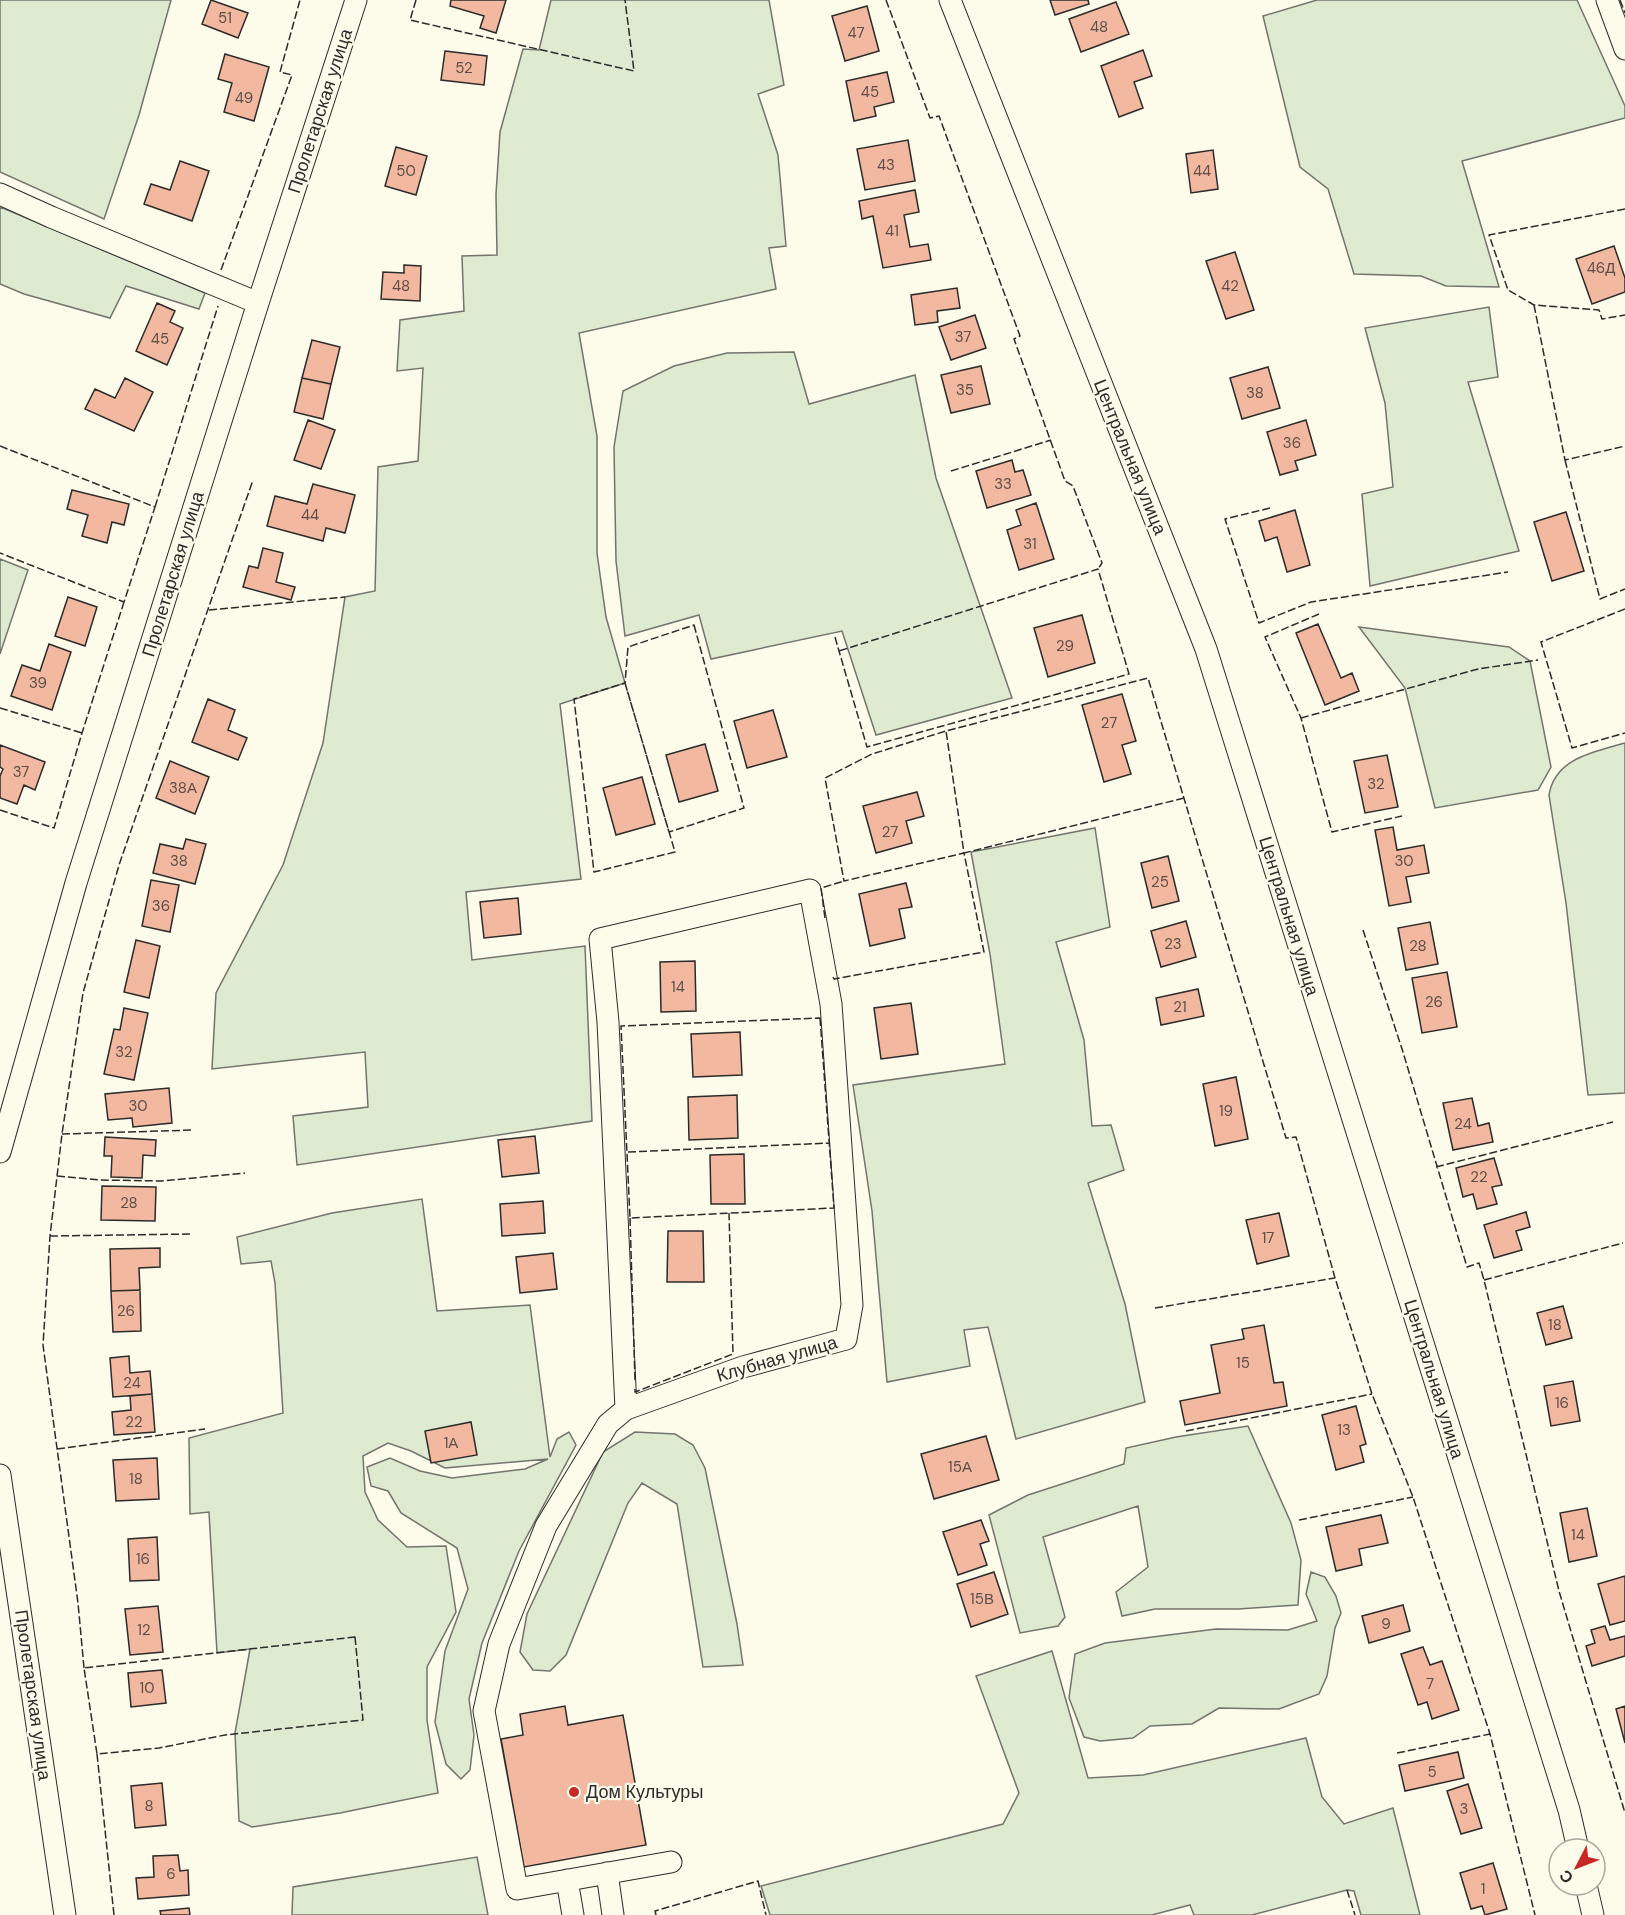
<svg xmlns="http://www.w3.org/2000/svg" width="1625" height="1915" font-family="'DM Sans',sans-serif">
  <style>
    .green { fill: #deebd1; stroke: #74746e; stroke-width: 1.5 }
    .building { fill: #f2b8a0; stroke: #2b2b2b; stroke-width: 1.5 }
    .lines { fill: none; stroke-linecap: round; stroke-linejoin: round }
    .street-casing { stroke: #2b2b2b; stroke-width: 23 }
    .street { stroke: #fdfbea; stroke-width: 21 }
    .fence { stroke: #2b2b2b; stroke-width: 1.5; stroke-dasharray: 8 3; stroke-linecap: butt }
    .poi-dot { fill: #c62828; stroke: #fdfbea; stroke-width: 2 }
    .labels { text-anchor: middle; dominant-baseline: central; stroke-width: 4.5; stroke-linejoin: round; paint-order: stroke }
    .number-label { font-size: 15px; fill: #5d4e48 }
    .street-label { font-size: 18px; fill: #2b2b2b; stroke: #fdfbea }
    .poi-label { font-size: 18px; fill: #2b2b2b; stroke: #fdfbea; text-anchor: start }
  </style>
  <rect width="100%" height="100%" fill="#fdfbea"/>
  <path class="green" d="M0,0H171L139,115L104,219L0,172Z
    M551,0H769L784,85L758,94L778,155L786,246L769,248L776,289L579,333L597,436V553L606,617L625,683L560,704L581,879L466,892L472,960L585,946L592,1121L297,1165L293,1116L368,1107L365,1052L212,1069L216,993L283,865L323,743L345,597L375,591L378,467L418,461L423,368L397,371L400,320L464,311L462,256L497,255L496,194L500,132L523,49L539,50Z
    M1317,0H1577L1625,106V118L1462,161L1499,287L1446,286L1421,276L1354,274L1328,189L1300,167L1263,16Z
    M0,207L205,293L199,309L126,286L110,318L24,294L0,284Z
    M1489,307L1498,377L1468,382L1519,551L1370,586L1362,494L1393,487L1385,403L1365,328Z
    M794,352L809,404L915,375L936,478L1012,698L876,735L842,631L711,659L699,615L625,636L616,561L614,447L623,391L674,366L727,353Z
    M0,559L28,570L0,654Z
    M1359,627L1509,647L1530,661L1551,767L1538,790L1435,808L1405,688Z
    M1625,743V1093L1588,1095L1566,903L1549,795C1555,758 1594,752 1625,743Z
    M1095,828L1110,927L1056,942L1084,1040L1092,1126L1111,1125L1124,1170L1088,1183L1125,1304L1145,1402L1016,1439L988,1327L964,1330L970,1366L887,1382L872,1211L853,1085L1005,1064L990,954L971,852Z
    M422,1199L437,1311L530,1305L550,1457L557,1439L569,1432L576,1445L519,1551L482,1643L469,1699L474,1735L470,1770L461,1779L446,1764L435,1722L445,1651L468,1589L457,1548L401,1513L388,1491L371,1486L367,1467L390,1458L420,1471L452,1478L525,1469L548,1459L445,1468L411,1451L388,1443L363,1456L365,1492L378,1520L407,1547L446,1546L456,1612L427,1667V1720L438,1793L340,1813L252,1827L239,1821L235,1733L250,1649L217,1653L209,1512L190,1514L189,1438L283,1413L275,1283L271,1261L241,1264L237,1237L332,1213Z
    M1248,1426L1291,1523L1301,1560L1298,1605L1238,1609H1155L1122,1616L1116,1592L1148,1567L1138,1506L1043,1537L1065,1617L1058,1626L1020,1633L989,1515L1028,1495L1124,1464L1126,1448L1176,1437Z
    M635,1432L675,1434L693,1445L705,1468L737,1624L743,1665L703,1667L677,1504L642,1483L628,1503L566,1655L550,1671L533,1670L520,1652L527,1614L603,1452Z
    M1311,1572L1325,1577L1336,1596L1341,1613L1335,1628L1327,1676L1319,1694L1279,1709L1219,1708L1192,1724L1150,1726L1133,1738L1100,1741L1084,1737L1069,1698L1075,1654L1105,1643L1216,1629L1288,1630L1317,1621L1306,1594Z
    M1052,1651L1088,1778L1143,1775L1306,1738L1322,1797L1344,1824L1393,1808L1420,1915H1361L1354,1891L1347,1890L1252,1915H1194L1190,1905L1152,1915H770L761,1886L1003,1824L1019,1793L976,1676Z
    M477,1857L488,1915H292L293,1887Z"/>
  <path class="building" d="M211,0L248,13L238,38L202,24Z
    M451,0H506L496,33L480,28L484,16L450,6Z
    M1050,0H1088L1089,4L1055,15Z
    M1116,2L1129,34L1081,52L1069,19Z
    M867,6L879,51L845,61L832,16Z
    M1143,50L1152,76L1134,82L1143,108L1119,117L1101,66Z
    M445,51L487,56L484,85L441,80Z
    M225,54L269,67L254,121L224,112L232,83L218,79Z
    M887,72L894,102L874,107L876,116L854,121L846,81Z
    M908,140L915,181L865,190L857,149Z
    M396,147L427,156L416,195L385,186Z
    M1213,150L1218,189L1191,193L1186,154Z
    M180,161L209,171L192,221L144,204L151,184L170,190Z
    M915,190L919,212L904,215L910,247L928,244L931,260L883,268L873,216L862,219L859,201Z
    M1614,246L1625,278V292L1592,304L1576,259Z
    M1235,252L1254,310L1226,319L1206,261Z
    M404,265L421,266L420,301L381,299L383,272L404,273Z
    M957,288L960,308L937,311L938,322L915,325L911,295Z
    M157,303L175,311L170,322L183,328L167,365L136,351Z
    M975,315L986,348L951,360L939,327Z
    M312,340L340,347L331,384L302,378Z
    M981,366L990,404L951,413L941,375Z
    M1268,367L1280,408L1242,419L1230,378Z
    M125,378L153,392L134,431L85,409L95,389L115,398Z
    M302,378L331,384L323,419L294,412Z
    M308,420L335,430L321,469L294,460Z
    M1306,420L1316,455L1295,461L1298,470L1280,475L1267,432Z
    M1012,460L1015,472L1023,470L1031,495L987,508L976,471Z
    M313,484L355,495L345,533L326,528L323,541L267,526L275,496L307,504Z
    M72,490L129,504L124,525L112,522L107,543L82,536L88,515L67,509Z
    M1036,503L1054,559L1019,570L1007,530L1021,525L1016,510Z
    M1295,510L1310,565L1287,572L1277,537L1265,541L1259,521Z
    M1566,512L1584,571L1552,581L1534,522Z
    M263,548L283,553L276,582L295,587L291,600L243,587L249,566L258,568Z
    M68,597L97,607L85,646L55,636Z
    M1082,615L1095,663L1048,677L1034,628Z
    M1318,624L1341,678L1352,673L1359,691L1325,705L1296,633Z
    M49,644L71,652L52,710L11,696L22,665L40,671Z
    M1122,694L1136,741L1122,745L1131,774L1104,782L1082,705Z
    M208,699L235,710L228,730L247,738L238,760L192,742Z
    M773,710L787,757L747,768L734,721Z
    M705,744L718,791L679,802L666,755Z
    M0,745L45,762L35,790L24,785L17,804L0,798V776L3,769L0,767Z
    M1387,755L1398,807L1365,813L1354,761Z
    M170,761L209,777L195,814L156,798Z
    M642,777L655,824L616,835L603,788Z
    M917,792L924,816L906,821L912,843L876,853L863,806Z
    M1393,827L1397,850L1424,845L1429,873L1406,877L1411,902L1389,906L1375,830Z
    M186,839L206,844L195,884L153,873L160,844L183,849Z
    M1168,856L1179,901L1152,908L1141,863Z
    M151,880L179,885L170,932L142,926Z
    M906,883L912,907L899,909L905,938L870,946L859,894Z
    M518,898L521,934L484,938L480,902Z
    M1186,921L1196,957L1161,967L1151,931Z
    M1430,922L1438,964L1406,970L1398,928Z
    M136,940L160,946L149,998L124,992Z
    M695,961L696,1011L661,1012L660,962Z
    M1447,972L1457,1027L1422,1033L1412,978Z
    M1198,989L1204,1016L1161,1025L1156,998Z
    M911,1003L918,1054L881,1059L874,1008Z
    M124,1008L148,1013L134,1080L104,1074L114,1029L120,1030Z
    M740,1032L742,1075L693,1077L691,1034Z
    M1236,1077L1248,1139L1215,1146L1203,1084Z
    M169,1088L172,1123L133,1127L132,1118L108,1120L105,1094Z
    M737,1095L738,1138L689,1140L688,1097Z
    M1472,1098L1478,1126L1489,1123L1493,1142L1453,1150L1443,1103Z
    M535,1136L539,1173L502,1177L498,1140Z
    M105,1137L156,1140L155,1156L143,1155L142,1178L111,1177L112,1156H104Z
    M744,1154L745,1204H711L710,1155Z
    M1494,1158L1502,1185L1492,1187L1497,1204L1477,1209L1473,1194L1463,1197L1456,1168Z
    M102,1186L156,1187L155,1221L101,1220Z
    M543,1201L545,1233L502,1236L500,1204Z
    M1526,1212L1530,1227L1516,1231L1522,1250L1494,1258L1484,1225Z
    M1279,1213L1289,1256L1257,1264L1246,1220Z
    M668,1231H703L704,1282H667Z
    M160,1248V1267L139,1268L140,1290L111,1291L110,1249Z
    M553,1253L557,1289L520,1293L516,1257Z
    M140,1290L141,1331L113,1332L111,1291Z
    M1563,1306L1572,1338L1546,1345L1537,1313Z
    M1264,1325L1274,1383L1283,1382L1287,1406L1185,1425L1180,1401L1220,1393L1211,1345L1244,1339L1242,1329Z
    M129,1356L130,1373L150,1371L152,1394L113,1397L110,1358Z
    M1573,1381L1580,1421L1551,1426L1544,1386Z
    M152,1394L155,1432L114,1435L112,1412L131,1410L130,1396Z
    M1356,1406L1366,1444L1360,1446L1364,1462L1336,1470L1322,1415Z
    M471,1422L477,1455L431,1463L425,1431Z
    M986,1436L999,1480L934,1499L921,1454Z
    M157,1458L159,1499L116,1501L113,1460Z
    M1587,1508L1597,1556L1569,1562L1560,1513Z
    M1381,1515L1388,1543L1359,1549L1362,1565L1336,1571L1326,1527Z
    M981,1520L989,1541L980,1544L987,1565L958,1575L943,1532Z
    M157,1537L159,1580L130,1581L128,1539Z
    M994,1572L1008,1614L971,1627L957,1584Z
    M1625,1576V1621L1610,1625L1598,1584Z
    M1403,1605L1410,1631L1369,1643L1362,1616Z
    M158,1606L163,1652L130,1655L125,1609Z
    M1605,1626L1610,1640L1625,1636V1656L1592,1666L1586,1646L1595,1643L1591,1630Z
    M1423,1647L1430,1665L1442,1661L1459,1710L1432,1719L1427,1702L1418,1705L1401,1654Z
    M162,1670L166,1703L131,1707L128,1673Z
    M565,1706L568,1725L623,1715L646,1845L524,1867L501,1739L523,1735L520,1714Z
    M1625,1706V1743L1616,1709Z
    M1458,1752L1464,1778L1405,1791L1399,1765Z
    M162,1783L166,1825L135,1828L131,1786Z
    M1468,1784L1482,1828L1461,1834L1447,1791Z
    M178,1855L180,1871L188,1870L189,1895L138,1899L136,1878L154,1877L153,1856Z
    M1493,1863L1507,1909L1485,1915L1482,1906L1471,1909L1460,1873Z
    M189,1908L190,1915H161L160,1911Z"/>
  <g class="lines">
    <g class="street-casing">
      <path id="street" d="M950,0L1206,649L1569,1810L1578,1849
        M1607,0L1625,49
        M0,194L51,217L258,303
        M0,1152L76,883L258,303L356,0
        M626,1409L608,1022L600,939L810,890L831,1004L852,1305L846,1339L743,1367L626,1409L608,1424L546,1526L499,1644L484,1711L517,1889L671,1862
        M0,1475L65,1915
        M607,1873L613,1915
        M567,1880L573,1915
        M1586,1885L1593,1915"/>
    </g>
    <use href="#street" class="street"/>
    <path class="fence" d="M416,0L410,20L634,71L625,0
      M886,0L930,118L939,116L1020,336L1014,339L1065,481L1073,486L1102,563L1098,569
      M1620,0L1625,13
      M1625,209L1489,235L1508,290L1534,305L1599,310L1602,319L1625,315
      M221,270L292,75L280,72L300,0
      M1534,305L1565,460L1625,446
      M0,446L155,507L124,602L0,553
      M1565,460L1600,599L1625,589
      M951,471L1051,440
      M155,507L218,306
      M1270,508L1225,519L1259,623L1311,602L1508,572
      M1625,609L1541,642L1572,748L1625,733
      M209,610L345,597
      M1319,614L1265,637L1301,718L1332,832L1402,816
      M694,625L744,808L669,832L625,683L628,647Z
      M835,637L839,651L867,747L1129,674L1098,569L839,651
      M625,683L675,852L594,872L574,699Z
      M0,708L82,733
      M1301,718L1478,669L1538,660
      M1184,798L964,853L946,731L1148,678C1194,832 1240,985 1286,1138L1296,1137L1335,1278L1372,1394L1413,1497L1490,1734L1535,1915
      M0,810L54,828L82,733L124,602
      M825,918L821,888L844,881
      M1363,930L1403,1052L1467,1267L1479,1263L1484,1280L1559,1591L1625,1813
      M833,977L834,979L984,952L964,853L844,881L825,778L872,754L946,731
      M820,1018L834,1208L630,1218L621,1026Z
      M62,1134L193,1130
      M628,1152L829,1143
      M1436,1167L1613,1122
      M57,1176L100,1180L162,1181L245,1173
      M630,1218L635,1380
      M50,1236L192,1234
      M1484,1280L1623,1243
      M1155,1308L1335,1278
      M635,1389V1392L733,1354L729,1213
      M1186,1431L1372,1394
      M57,1449L205,1429
      M1299,1520L1413,1497
      M355,1637L363,1720L225,1735L159,1748L97,1754L84,1668Z
      M84,1668L78,1603L43,1345L50,1236L62,1134L83,993L119,865L253,480
      M1397,1753L1490,1734
      M97,1754L114,1915
      M1347,1890L1355,1915
      M656,1915L655,1911L758,1881L766,1915"/>
  </g>
  <circle class="poi-dot" cx="574" cy="1792" r="6"/>
  <g class="labels">
    <g class="number-label">
      <text x="225" y="18">51</text>
      <text x="1099" y="27">48</text>
      <text x="856" y="33">47</text>
      <text x="464" y="68">52</text>
      <text x="870" y="92">45</text>
      <text x="244" y="98">49</text>
      <text x="886" y="165">43</text>
      <text x="406" y="171">50</text>
      <text x="1202" y="171">44</text>
      <text x="892" y="231">41</text>
      <text x="1601" y="268">46Д</text>
      <text x="401" y="286">48</text>
      <text x="1230" y="286">42</text>
      <text x="963" y="337">37</text>
      <text x="160" y="339">45</text>
      <text x="965" y="390">35</text>
      <text x="1255" y="393">38</text>
      <text x="1292" y="443">36</text>
      <text x="1003" y="484">33</text>
      <text x="310" y="515">44</text>
      <text x="1030" y="544">31</text>
      <text x="1065" y="646">29</text>
      <text x="38" y="683">39</text>
      <text x="1109" y="723">27</text>
      <text x="21" y="772">37</text>
      <text x="1376" y="784">32</text>
      <text x="183" y="788">38А</text>
      <text x="890" y="832">27</text>
      <text x="179" y="861">38</text>
      <text x="1404" y="861">30</text>
      <text x="1160" y="882">25</text>
      <text x="161" y="906">36</text>
      <text x="1173" y="944">23</text>
      <text x="1418" y="946">28</text>
      <text x="678" y="987">14</text>
      <text x="1434" y="1002">26</text>
      <text x="1180" y="1007">21</text>
      <text x="124" y="1052">32</text>
      <text x="138" y="1106">30</text>
      <text x="1226" y="1111">19</text>
      <text x="1463" y="1124">24</text>
      <text x="1479" y="1177">22</text>
      <text x="129" y="1203">28</text>
      <text x="1268" y="1238">17</text>
      <text x="126" y="1311">26</text>
      <text x="1555" y="1325">18</text>
      <text x="1243" y="1363">15</text>
      <text x="132" y="1383">24</text>
      <text x="1562" y="1403">16</text>
      <text x="134" y="1422">22</text>
      <text x="1344" y="1430">13</text>
      <text x="451" y="1443">1А</text>
      <text x="960" y="1467">15А</text>
      <text x="136" y="1479">18</text>
      <text x="1578" y="1535">14</text>
      <text x="143" y="1559">16</text>
      <text x="982" y="1599">15В</text>
      <text x="1386" y="1624">9</text>
      <text x="144" y="1630">12</text>
      <text x="1430" y="1684">7</text>
      <text x="147" y="1688">10</text>
      <text x="1432" y="1772">5</text>
      <text x="149" y="1806">8</text>
      <text x="1464" y="1809">3</text>
      <text x="171" y="1874">6</text>
      <text x="1483" y="1889">1</text>
    </g>
    <g class="street-label">
      <text transform="translate(320 111) rotate(-72)">Пролетарская улица</text>
      <text transform="translate(1130 457) rotate(68)">Центральная улица</text>
      <text transform="translate(173 574) rotate(-73)">Пролетарская улица</text>
      <text transform="translate(1289 916) rotate(73)">Центральная улица</text>
      <text transform="translate(777 1359) rotate(-16)">Клубная улица</text>
      <text transform="translate(1434 1379) rotate(73)">Центральная улица</text>
      <text transform="translate(33 1695) rotate(82)">Пролетарская улица</text>
    </g>
    <g class="poi-label">
      <text x="586" y="1792">Дом Культуры</text>
    </g>
  </g>
  <g transform="translate(1577 1867) rotate(228)"><circle r="28" fill="#fdfbea" stroke="#a9a89e" stroke-width="1.5"/>
  <path d="M0-4.5L10 22L0 15L-10 22Z" fill="#c62828"/>
  <text y="-9" font-size="16" font-weight="bold" text-anchor="middle" fill="#2b2b2b">С</text>
  </g>
</svg>
